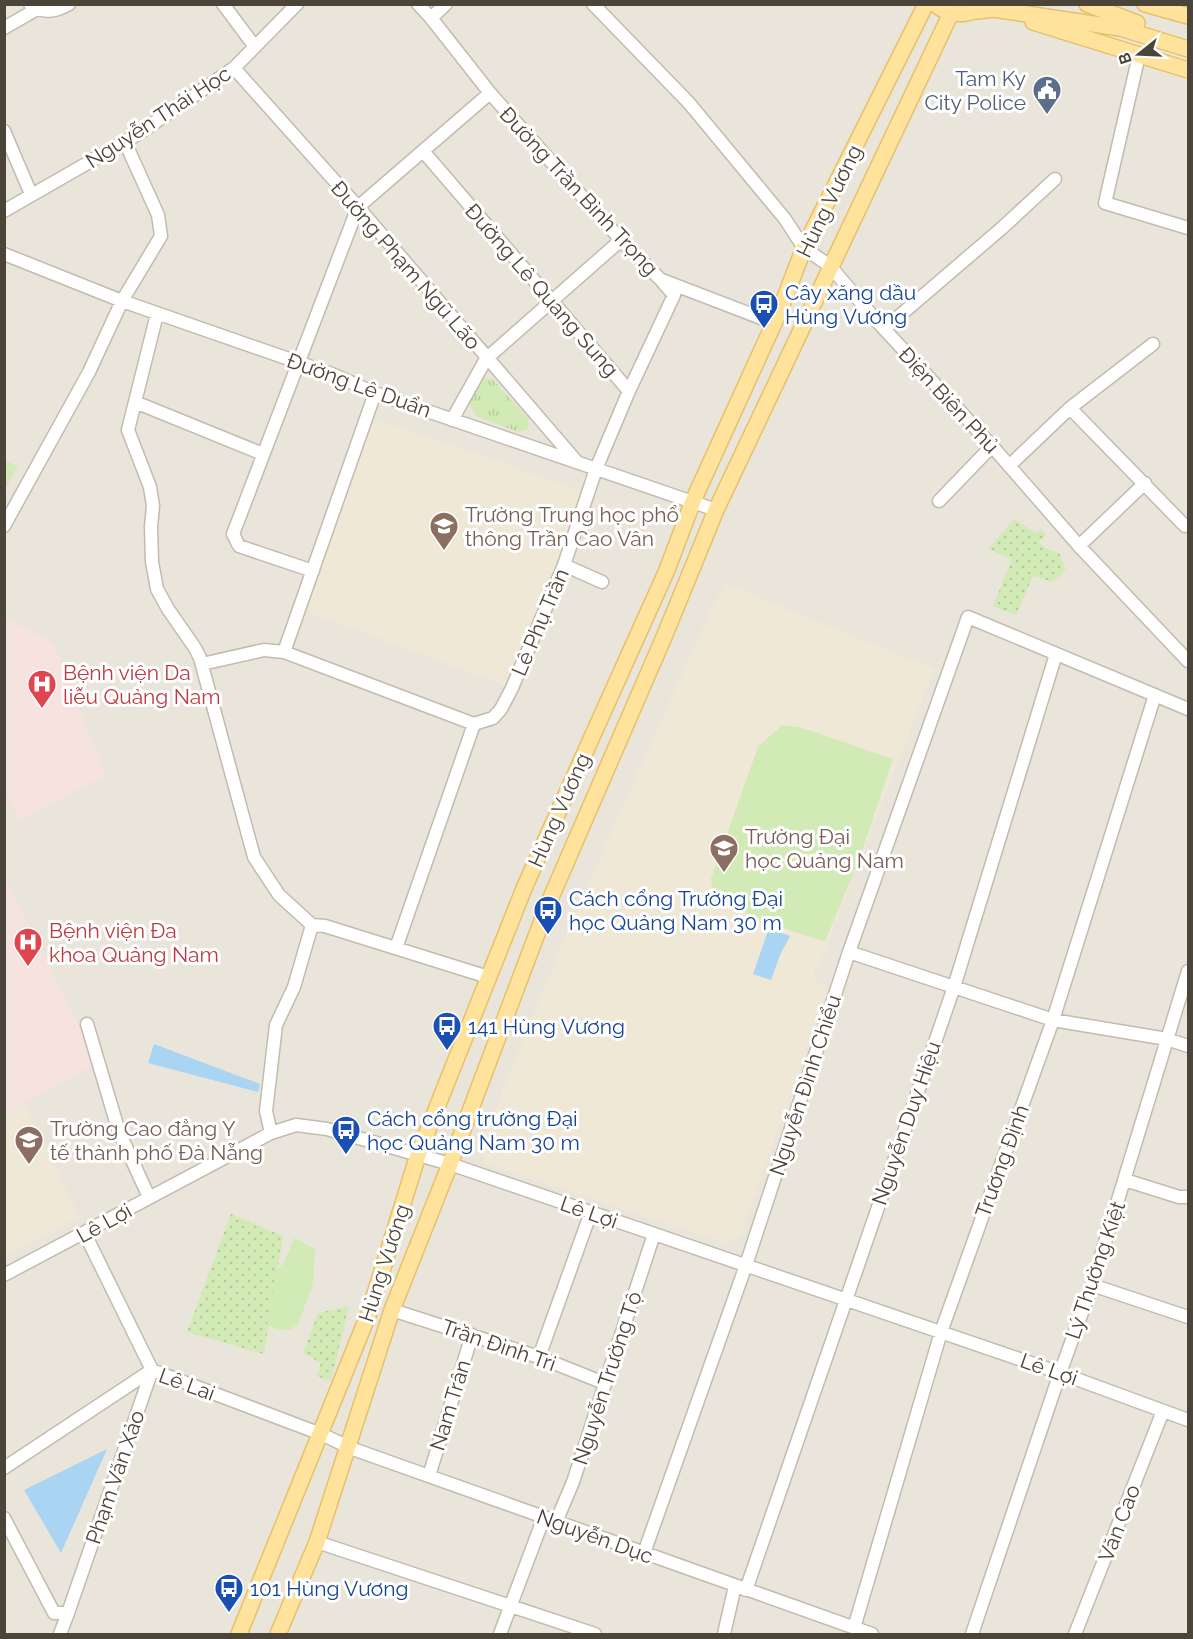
<svg xmlns="http://www.w3.org/2000/svg" width="1193" height="1639" font-family="Raleway,sans-serif">
  <style>
    .residential { fill: #eae5da }
    .education { fill: #efe8d6 }
    .medical { fill: #f6e3e0 }
    .grass { fill: url(#grass-dots) }
    .park { fill: url(#park-tufts) }
    .pitch { fill: #d2eab5 }
    .water { fill: #a9d4f2 }
    .lines { fill: none; stroke-linecap: round; stroke-linejoin: round }
    .minor-casing { stroke: #c2bbae; stroke-width: 15 }
    .major-casing { stroke: #e6c16a; stroke-width: 18 }
    .minor { stroke: #fff; stroke-width: 12 }
    .major { stroke: #ffe39c; stroke-width: 15 }
    .labels { text-anchor: middle; dominant-baseline: central; stroke-width: 6; stroke-linejoin: round; paint-order: stroke }
    .service-label { font-size: 21px; fill: #4e5e75; stroke: #fff; text-anchor: end }
    .street-label { font-size: 21px; fill: #4b4439; stroke: #fff }
    .transit-label { font-size: 21px; fill: #164399; stroke: #fff; text-anchor: start }
    .education-label { font-size: 21px; fill: #785e54; stroke: #fff; text-anchor: start }
    .health-label { font-size: 21px; fill: #be3a42; stroke: #fff; text-anchor: start }
  </style>
  <defs>
    <pattern id="grass-dots" width="8" height="8" patternUnits="userSpaceOnUse" patternTransform="scale(1.5)"><rect width="8" height="8" fill="#d2eab5"/><path d="M2 2h.1M6 6h.1" fill="none" stroke="#b6ca9c" stroke-width="1.8" stroke-linecap="round"/></pattern>
    <pattern id="park-tufts" width="24" height="20" patternUnits="userSpaceOnUse" patternTransform="scale(1.5)"><rect width="24" height="20" fill="#d2eab5"/><path d="M3 7l-1-3M5 7V3M7 7l1-3M15 17l-1-3M17 17v-4M19 17l1-3" fill="none" stroke="#b6ca9c"/></pattern>
  </defs>
  <rect width="100%" height="100%" fill="#f6f3ec"/>
  <path class="residential" d="M5,5H1188V1634H5Z"/>
  <path class="education" d="M373,418L582,491L512,688L306,611Z
    M726,584L934,669L821,960L815,967L814,972L817,981L820,984L829,986L741,1234L733,1241L724,1243L483,1163L480,1146L572,921L712,607Z
    M24,1103L79,1216L5,1257V1114Z"/>
  <path class="medical" d="M5,618L53,643L106,775L19,820L5,791Z
    M4,874L97,1063L5,1114H4Z"/>
  <path class="grass" d="M1014,519L1035,533L1041,529L1046,534L1039,543L1049,550L1059,553L1066,569L1053,582L1033,576L1016,615L993,606L1012,559L988,549Z
    M231,1214L283,1236L264,1354L187,1332Z
    M349,1306L331,1381L316,1376L321,1363L303,1353L318,1313Z"/>
  <path class="park" d="M485,378L492,379L529,419L528,429L518,432L476,416L469,403L480,380Z
    M5,461L18,466L5,489Z"/>
  <path class="pitch" d="M782,725L803,728L893,759L859,860L825,941C785,930 748,917 713,894L711,879L758,747Z
    M294,1238L315,1249L313,1284L298,1324L290,1330L277,1329L267,1325L276,1272L285,1261Z"/>
  <path class="water" d="M769,928L790,936L780,955L771,980L753,974Z
    M154,1044L260,1084L258,1092L148,1063Z
    M107,1449L61,1553L24,1490Z"/>
  <g class="lines">
    <g class="minor-casing">
      <path id="minor" d="M30,4C44,14 55,12 69,4
        M223,4L255,47
        M418,4L431,18L490,93L621,240L661,280L674,295L629,391
        M593,4L689,103L785,219L804,248L830,266L875,319L992,446L1079,546L1188,661
        M431,18L446,4
        M4,28L37,9
        M1139,55L1105,203L1188,228
        M234,68L358,207L576,461
        M4,131L31,194
        M423,151L629,391L596,469L564,565L512,688L501,709L493,718L474,724
        M4,211L138,134L234,68L297,4
        M4,254L122,301L332,374L375,393L716,510
        M662,280L774,323
        M157,314L128,430L150,487L153,506L151,527L152,562L157,589L168,609L195,648L200,658L254,857L279,895L312,925
        M884,329L1002,228L1055,179
        M135,402L263,454
        M1070,408L1185,526
        M452,420L486,359L621,240
        M1009,466L1070,408L1153,344
        M939,501L992,446
        M4,526L89,372L122,301L161,236L158,215L125,142
        M1079,546L1145,483
        M564,565L602,582
        M313,571L239,546L233,534L358,207L490,93
        M284,652L375,393
        M202,664L264,650L284,652L474,724
        M312,925L325,926L488,977
        M396,948L474,724
        M849,952L1053,1020L1167,1039L1188,1046
        M87,1024L119,1132L149,1197
        M271,1133L266,1111L276,1025L294,987L312,925
        M1125,1180L1179,1197H1188
        M4,1275L271,1133L296,1125L327,1129L450,1164L1060,1373L1188,1420
        M1092,1285L1188,1317
        M392,1310L539,1357L604,1383
        M539,1357L591,1212
        M4,1468L152,1370L321,1434L353,1449L872,1634
        M429,1476L472,1335
        M4,1518L54,1613H68L152,1370L85,1234
        M556,1522L573,1482L654,1234
        M317,1542L595,1634
        M644,1553L746,1265L849,952L968,617L1188,709
        M746,1590L954,987L1056,654
        M854,1628L941,1332L1053,1020L1155,695
        M60,1634L68,1613
        M500,1634L544,1517
        M724,1634L735,1586
        M972,1634L1060,1373L1092,1285L1188,971
        M1075,1634L1163,1411"/>
    </g>
    <g class="major-casing">
      <path id="major" d="M935,4C949,17 969,16 984,6
        M1087,4L1137,23
        M1145,4L1188,16
        M977,11L993,9L1120,28L1188,49
        M1033,22L1188,70
        M239,1634L369,1313L418,1155L525,886L667,570L693,501L780,310L804,248L926,4
        M278,1634L317,1542L392,1310L450,1164L549,902L664,637L716,510L951,13"/>
    </g>
    <use href="#minor" class="minor"/>
    <use href="#major" class="major"/>
  </g>
  <defs>
    <g id="civic-pin" transform="scale(1.5)"><path d="M0 17L-7.5 6A9.5 9.5 0 1 1 7.5 6Z" fill="#5c6f8a" stroke="#fff"/><path d="M-.6-6.5H3V-4.5H.6V-3L4-1V1h2V6H-6V1h2V-1L-.6-3ZM-1.2 2.5V6h2.4V2.5Z" fill="#fff"/></g>
    <g id="bus-pin" transform="scale(1.5)"><path d="M0 17L-7.5 6A9.5 9.5 0 1 1 7.5 6Z" fill="#1a4fb4" stroke="#fff"/><path d="M-5-6H5V4H4V6H2V4H-2V6H-4V4H-5ZM-3.5-4V0h7V-4ZM-3.5 1.2v1.5H-2V1.2ZM2 1.2v1.5H3.5V1.2Z" fill="#fff"/></g>
    <g id="school-pin" transform="scale(1.5)"><path d="M0 17L-7.5 6A9.5 9.5 0 1 1 7.5 6Z" fill="#8d6e63" stroke="#fff"/><path d="M0-5L7-2L0 1L-7-2ZM-4 1L0 2.5L4 1V4Q0 6-4 4Z" fill="#fff"/></g>
    <g id="hospital-pin" transform="scale(1.5)"><path d="M0 17L-7.5 6A9.5 9.5 0 1 1 7.5 6Z" fill="#e0444e" stroke="#fff"/><path d="M-5-5h3v3.5h4V-5h3V5h-3V1.5h-4V5h-3Z" fill="#fff"/></g>
    <g id="university-pin" transform="scale(1.5)"><path d="M0 17L-7.5 6A9.5 9.5 0 1 1 7.5 6Z" fill="#8d6e63" stroke="#fff"/><path d="M0-5L7-2L0 1L-7-2ZM-4 1L0 2.5L4 1V4Q0 6-4 4Z" fill="#fff"/></g>
  </defs>
  <g fill-rule="evenodd">
    <use href="#civic-pin" x="1047" y="90"/>
    <use href="#bus-pin" x="764" y="304"/>
    <use href="#school-pin" x="444" y="526"/>
    <use href="#hospital-pin" x="42" y="684"/>
    <use href="#university-pin" x="724" y="848"/>
    <use href="#bus-pin" x="548" y="910"/>
    <use href="#hospital-pin" x="28" y="942"/>
    <use href="#bus-pin" x="447" y="1026"/>
    <use href="#bus-pin" x="346" y="1130"/>
    <use href="#school-pin" x="29" y="1140"/>
    <use href="#bus-pin" x="229" y="1588"/>
  </g>
  <g class="labels">
    <g class="service-label">
      <text x="1026" y="78">Tam Ky<tspan x="1026" dy="24">City Police</tspan></text>
    </g>
    <g class="street-label">
      <text transform="translate(158 117) rotate(-33)">Nguyễn Thái Học</text>
      <text transform="translate(579 191) rotate(47)">Đường Trần Bình Trọng</text>
      <text transform="translate(829 201) rotate(-64)">Hùng Vương</text>
      <text transform="translate(406 265) rotate(49)">Đường Phạm Ngũ Lão</text>
      <text transform="translate(542 290) rotate(49)">Đường Lê Quang Sung</text>
      <text transform="translate(359 385) rotate(20)">Đường Lê Duẩn</text>
      <text transform="translate(949 400) rotate(47)">Điện Biên Phủ</text>
      <text transform="translate(540 622) rotate(-67)">Lê Phụ Trần</text>
      <text transform="translate(559 810) rotate(-66)">Hùng Vương</text>
      <text transform="translate(805 1085) rotate(-72)">Nguyễn Đình Chiểu</text>
      <text transform="translate(906 1123) rotate(-71)">Nguyễn Duy Hiệu</text>
      <text transform="translate(1002 1161) rotate(-70)">Trương Định</text>
      <text transform="translate(589 1212) rotate(19)">Lê Lợi</text>
      <text transform="translate(104 1223) rotate(-29)">Lê Lợi</text>
      <text transform="translate(384 1263) rotate(-72)">Hùng Vương</text>
      <text transform="translate(1095 1270) rotate(-71)">Lý Thường Kiệt</text>
      <text transform="translate(499 1345) rotate(19)">Trần Đình Tri</text>
      <text transform="translate(1049 1369) rotate(19)">Lê Lợi</text>
      <text transform="translate(607 1378) rotate(-72)">Nguyễn Trường Tộ</text>
      <text transform="translate(187 1384) rotate(20)">Lê Lai</text>
      <text transform="translate(450 1405) rotate(-73)">Nam Trân</text>
      <text transform="translate(115 1477) rotate(-71)">Phạm Văn Xảo</text>
      <text transform="translate(1119 1523) rotate(-69)">Văn Cao</text>
      <text transform="translate(595 1536) rotate(20)">Nguyễn Dục</text>
    </g>
    <g class="transit-label">
      <text x="785" y="292">Cây xăng dầu<tspan x="785" dy="24">Hùng Vương</tspan></text>
      <text x="569" y="898">Cách cổng Trường Đại<tspan x="569" dy="24">học Quảng Nam 30 m</tspan></text>
      <text x="468" y="1026">141 Hùng Vương</text>
      <text x="367" y="1118">Cách cổng trường Đại<tspan x="367" dy="24">học Quảng Nam 30 m</tspan></text>
      <text x="250" y="1588">101 Hùng Vương</text>
    </g>
    <g class="education-label">
      <text x="465" y="514">Trường Trung học phổ<tspan x="465" dy="24">thông Trần Cao Vân</tspan></text>
      <text x="745" y="836">Trường Đại<tspan x="745" dy="24">học Quảng Nam</tspan></text>
      <text x="50" y="1128">Trường Cao đẳng Y<tspan x="50" dy="24">tế thành phố Đà Nẵng</tspan></text>
    </g>
    <g class="health-label">
      <text x="63" y="672">Bệnh viện Da<tspan x="63" dy="24">liễu Quảng Nam</tspan></text>
      <text x="49" y="930">Bệnh viện Đa<tspan x="49" dy="24">khoa Quảng Nam</tspan></text>
    </g>
  </g>
  <rect width="1193" height="1639" fill="none" stroke="#4b4439" stroke-width="12"/>
  <g transform="translate(1139 54) rotate(252)" stroke="#ffffff" stroke-width="4.5" paint-order="stroke">
  <path d="M0-4.5L10 22L0 15L-10 22Z" fill="#4b4439"/>
  <text y="-9" font-size="16" font-weight="bold" text-anchor="middle" fill="#4b4439">B</text>
  </g>
</svg>
